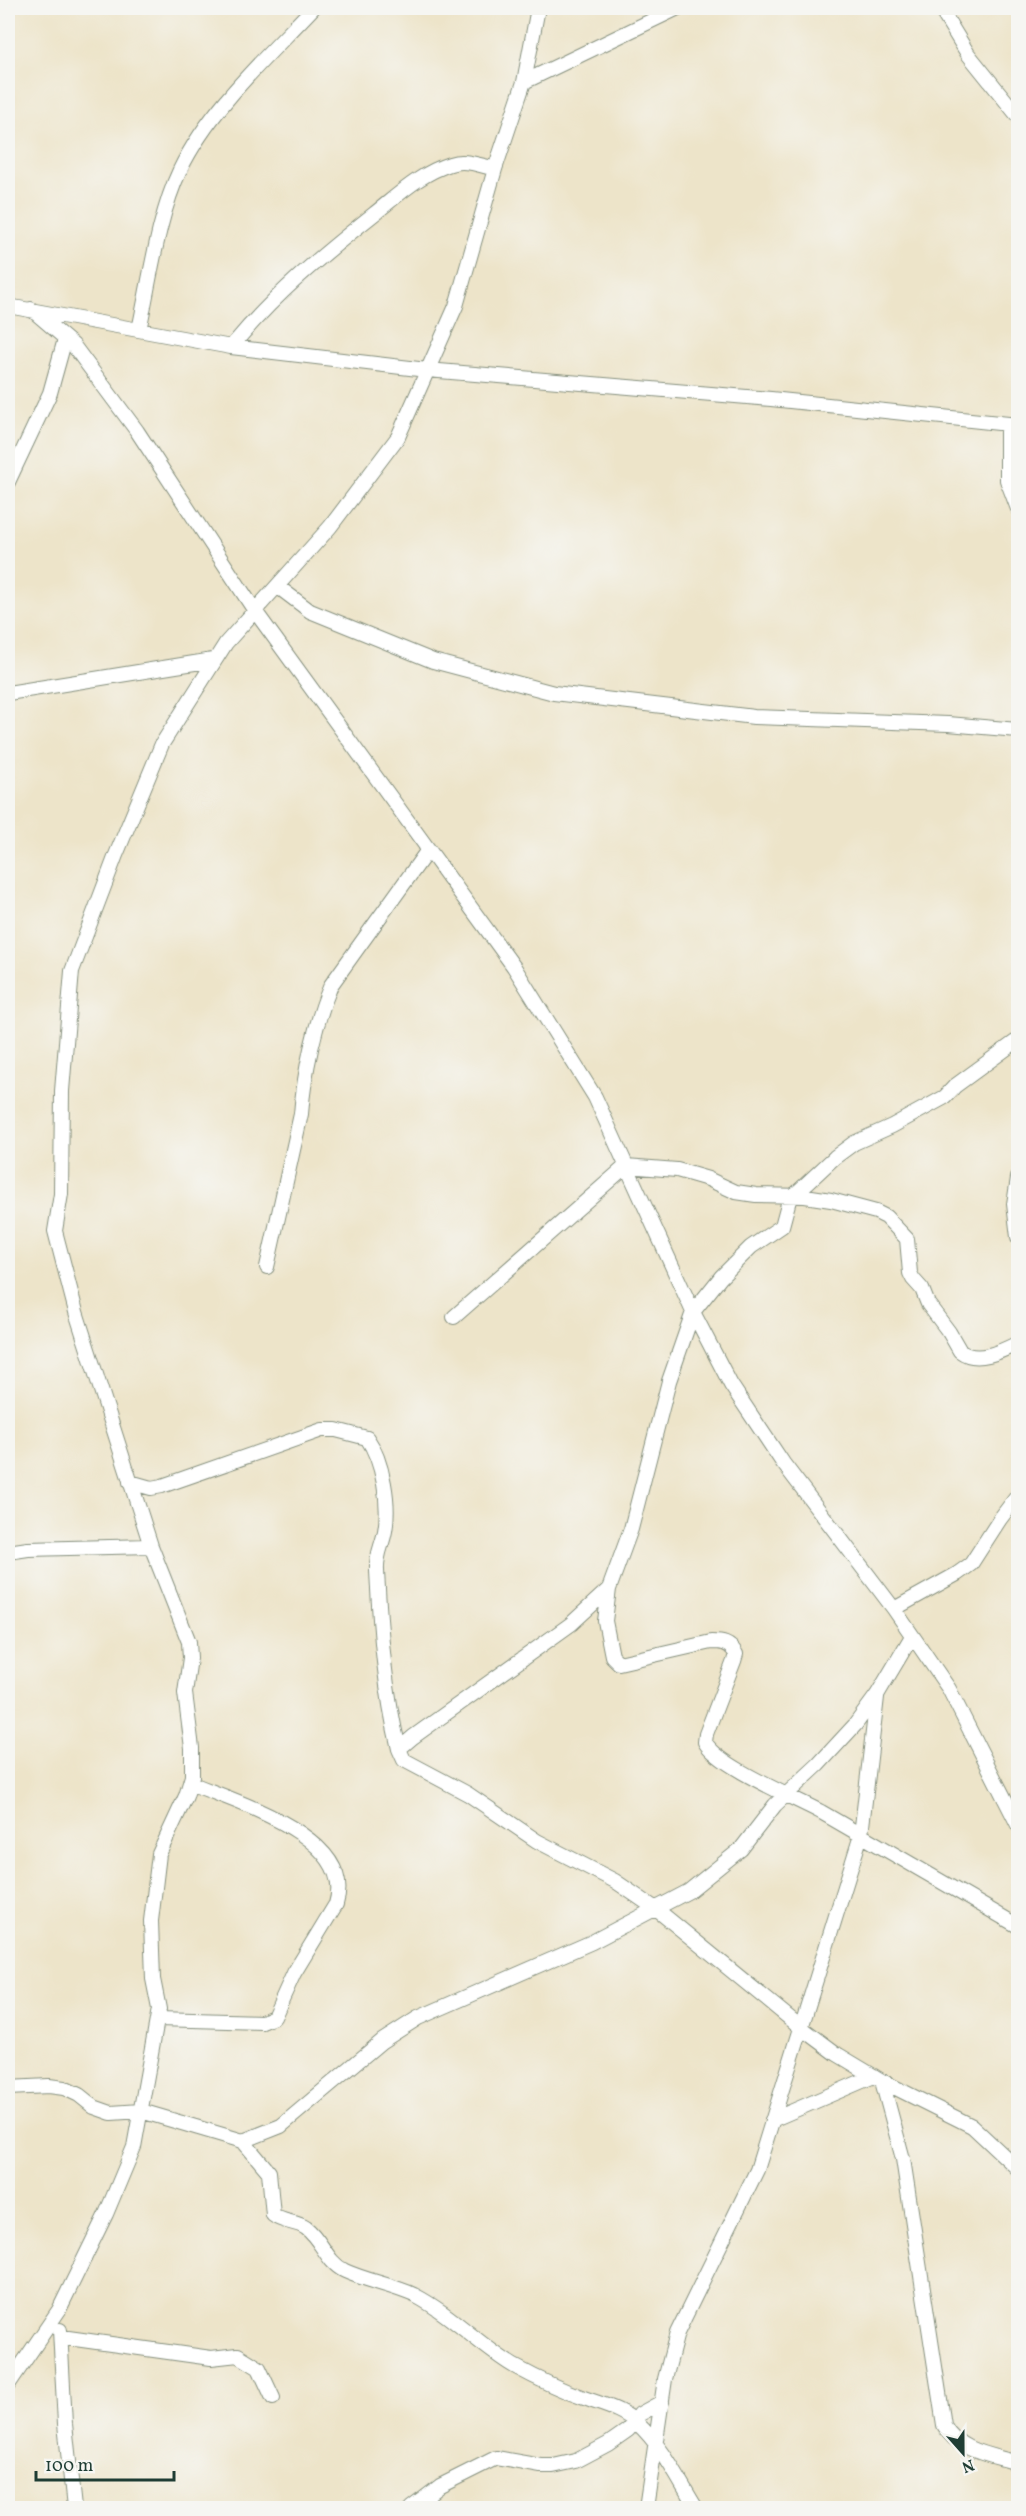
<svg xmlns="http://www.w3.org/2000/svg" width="1026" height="2516" font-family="Vollkorn,serif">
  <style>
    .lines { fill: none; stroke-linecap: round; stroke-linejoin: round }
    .minor-casing { stroke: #86907e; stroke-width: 16 }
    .minor { stroke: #fff; stroke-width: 14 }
  </style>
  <rect width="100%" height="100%" fill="#f6f6f2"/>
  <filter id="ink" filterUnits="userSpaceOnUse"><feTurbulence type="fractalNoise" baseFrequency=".0167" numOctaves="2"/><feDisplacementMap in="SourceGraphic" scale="12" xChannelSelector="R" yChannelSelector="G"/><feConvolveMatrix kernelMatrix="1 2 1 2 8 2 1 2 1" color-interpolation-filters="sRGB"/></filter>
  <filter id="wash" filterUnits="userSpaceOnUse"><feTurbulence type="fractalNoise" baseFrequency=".008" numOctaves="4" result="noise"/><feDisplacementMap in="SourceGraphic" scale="24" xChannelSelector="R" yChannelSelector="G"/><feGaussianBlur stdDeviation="1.35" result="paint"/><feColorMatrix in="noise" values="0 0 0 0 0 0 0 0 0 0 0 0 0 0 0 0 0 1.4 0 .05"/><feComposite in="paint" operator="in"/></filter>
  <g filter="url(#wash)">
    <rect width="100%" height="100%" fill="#ede4c9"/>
  </g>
  <g filter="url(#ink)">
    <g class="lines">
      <g class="minor-casing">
        <path id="minor" d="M940,8L968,54L1018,116
          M524,82L678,8
          M8,306L231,347L427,370L771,399L1018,425
          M31,309L73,345L137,431L255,611L514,967L595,1097L693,1312L731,1385L783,1463L894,1609L949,1689L1018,1825
          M139,330C150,280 158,216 180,170C210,108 266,58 313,8
          M231,347C275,294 321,256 374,214C398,195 421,173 450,164C465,159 480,165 495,169
          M1007,425V480L1018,509
          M8,482L50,393L65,339
          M277,586L310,611L433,661L554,693L754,717L948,724L1018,730
          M8,693L213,660
          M1018,1040L955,1086L945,1097L892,1126L854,1143L835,1157L789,1200L782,1226L751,1247L721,1277L693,1312L669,1381L631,1529L609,1589L571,1624L413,1737L399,1749L404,1760L468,1794L537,1841L615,1881L656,1909L798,2025L837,2054L882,2081L972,2126L1018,2169
          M1018,1178L1014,1204L1018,1237
          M267,1267L301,1114C304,1073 315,1023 331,985L428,850
          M454,1317L626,1166L677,1170L708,1179L736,1192L756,1195L805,1196L831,1200L876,1212L886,1217L907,1239L910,1273L913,1279L922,1289L928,1304L949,1332L960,1351C977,1364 1002,1351 1018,1343
          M130,1482L151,1488L162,1486L322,1430H336L367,1438C383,1461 390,1504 385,1531C382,1547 376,1554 377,1571C380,1631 385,1691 399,1749
          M8,1552L28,1549L151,1546
          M609,1589L605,1621L612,1656L619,1663L711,1642C722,1642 730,1643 736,1654L734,1661L706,1734L705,1742C718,1766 795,1798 821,1812C887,1850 952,1888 1018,1926
          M894,1609L957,1574L971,1564L1000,1519L1018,1495
          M158,2019L262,2022L274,2017L294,1973L336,1904C357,1837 235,1802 190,1783
          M882,2081L903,2159L944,2425C958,2452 992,2455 1018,2463
          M8,2088L49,2086L64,2088L79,2095L94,2107L111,2113L141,2111L243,2141L281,2126L382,2041L418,2018L592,1942L689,1891L741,1849L775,1805L818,1765L855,1725L877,1695L912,1636
          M772,2120L874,2076
          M243,2141L269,2172L273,2215C283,2223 296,2221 306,2228C322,2240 326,2262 345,2271C367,2281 392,2285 414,2295C451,2314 479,2345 514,2366C536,2378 561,2390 584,2398C603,2405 622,2409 637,2423C663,2447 678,2479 696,2508
          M60,2330L65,2424L74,2508
          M61,2337L211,2358L238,2355L259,2368L273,2398
          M8,2385L59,2310L106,2214L134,2147L159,2009L153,1979L151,1921L159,1854L186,1796L192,1776V1748L185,1693L190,1658L189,1642L151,1546L76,1312L55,1231L61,1194L62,1091L72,971L116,855L162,744L226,643L330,527L398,437L456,306L495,169L524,82L538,8
          M411,2508L440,2486L496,2458L541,2466H553L576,2461L608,2444L628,2430L640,2414L662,2402
          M646,2508L665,2379L677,2333L757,2170L861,1835L877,1697"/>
      </g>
      <use href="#minor" class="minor"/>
    </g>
  </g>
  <rect width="1026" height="2516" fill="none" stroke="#f6f6f2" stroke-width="30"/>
  <g transform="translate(963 2453) rotate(159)" stroke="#f6f6f2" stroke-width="4.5" paint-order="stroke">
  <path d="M0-4.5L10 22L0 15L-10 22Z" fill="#1f3d34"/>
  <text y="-9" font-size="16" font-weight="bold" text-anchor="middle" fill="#1f3d34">N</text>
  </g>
  <path d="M36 2471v9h138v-9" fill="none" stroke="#1f3d34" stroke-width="3"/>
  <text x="45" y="2471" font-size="18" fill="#1f3d34" stroke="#f6f6f2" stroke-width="4.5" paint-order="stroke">100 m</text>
</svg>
